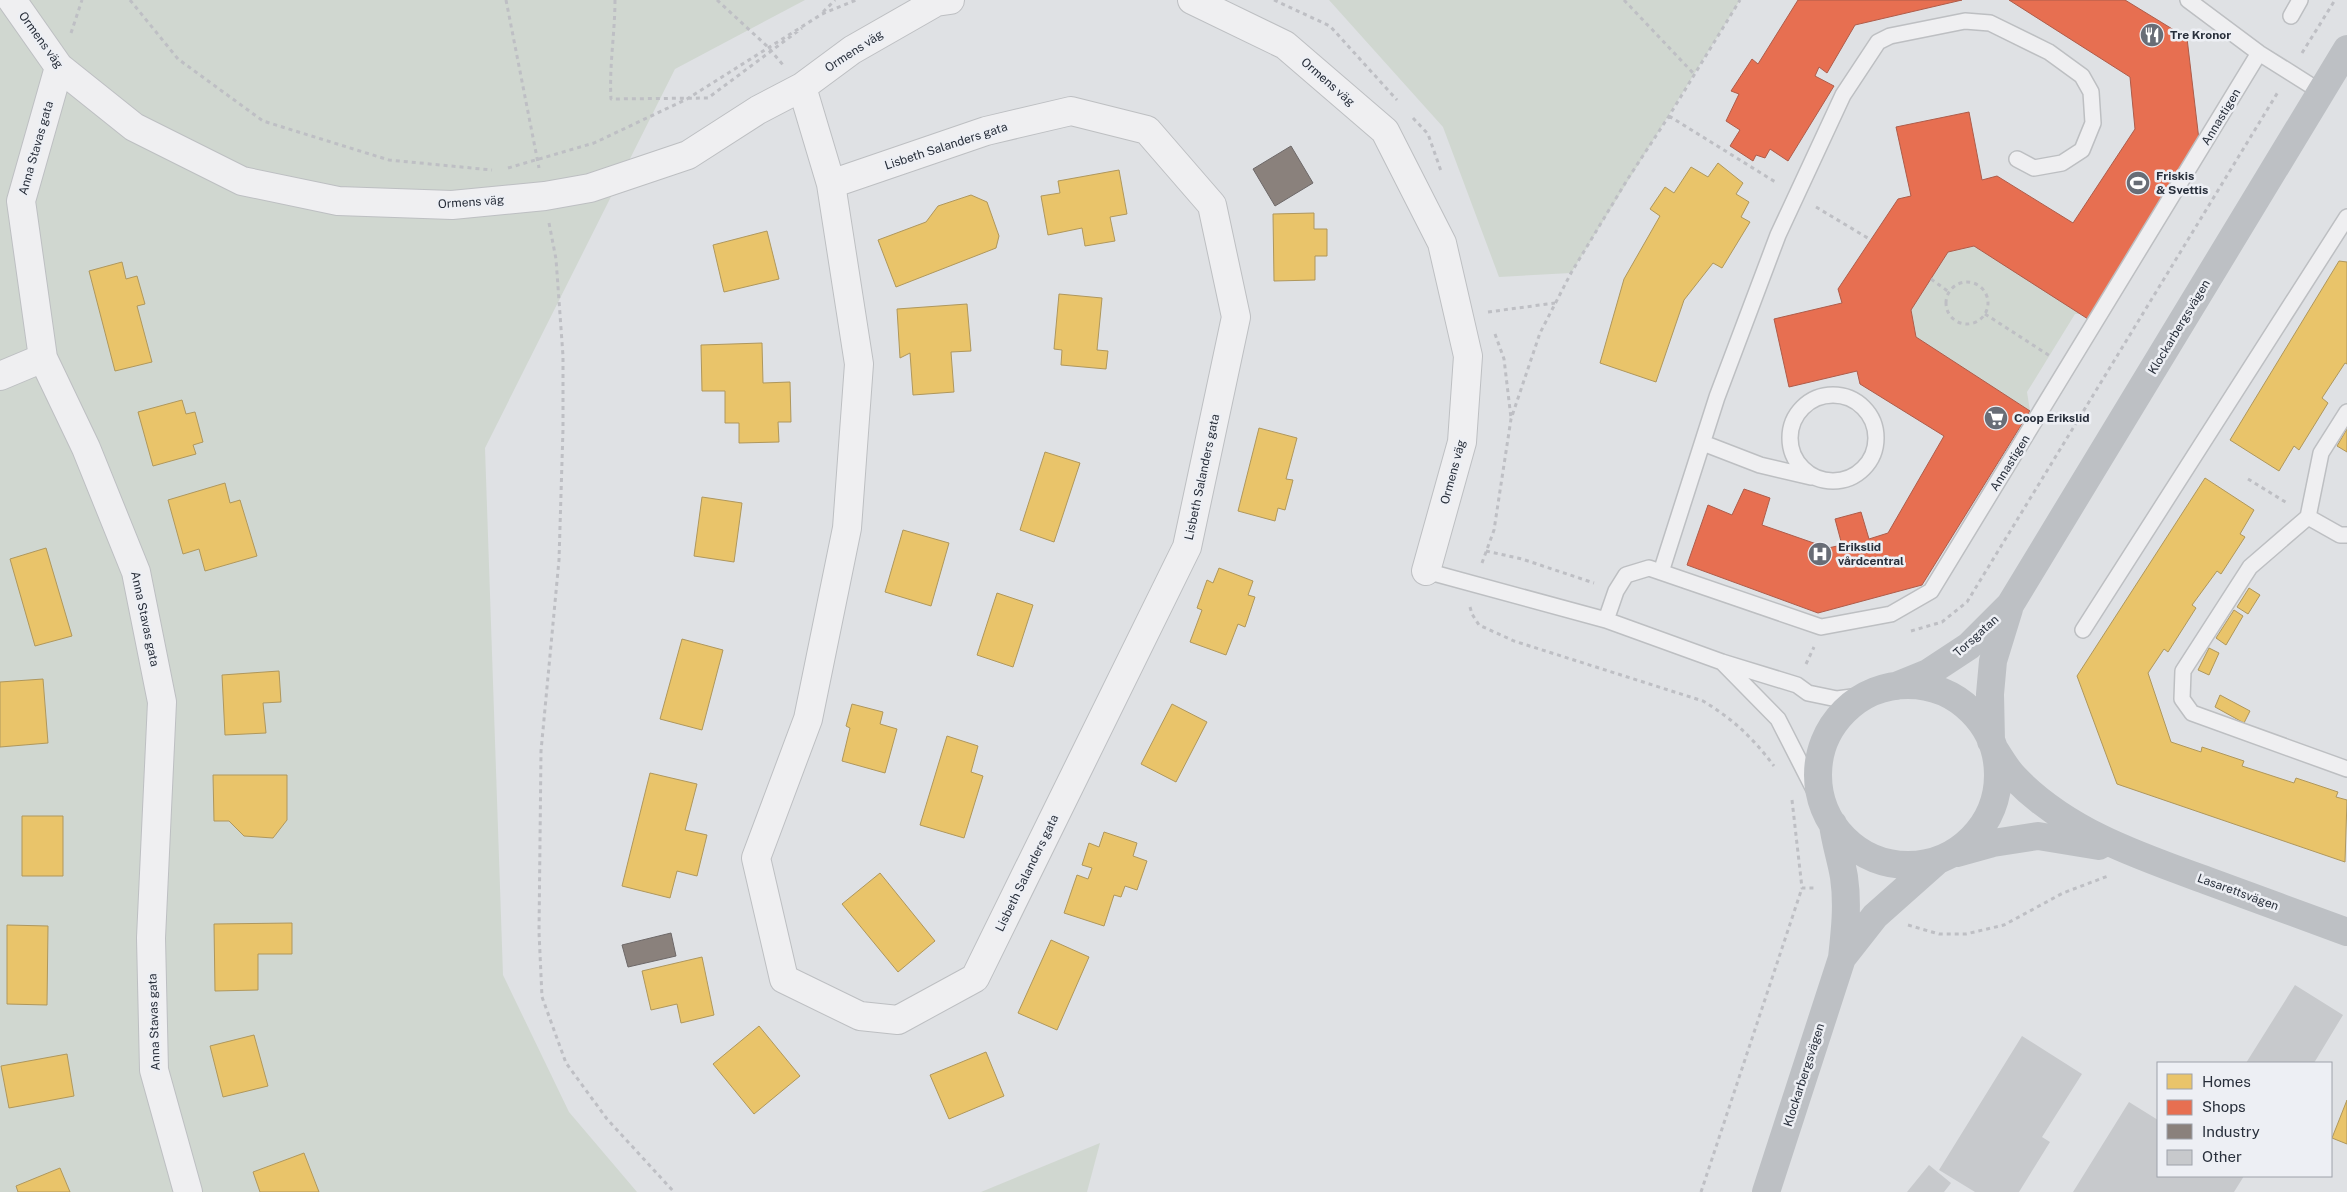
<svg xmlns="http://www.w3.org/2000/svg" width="2347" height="1192" font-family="'Public Sans',sans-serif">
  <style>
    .green { fill: #d0d7d0 }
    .homes { fill: #e9c46a; stroke: #af975c }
    .shops { fill: #e76f51; stroke: #ae5c4a }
    .industry { fill: #8a817c; stroke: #6d6868 }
    .building { fill: #c7c9cc }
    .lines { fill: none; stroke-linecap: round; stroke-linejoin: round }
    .service-casing { stroke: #bdbfc2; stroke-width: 18 }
    .minor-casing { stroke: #bdbfc2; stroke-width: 30 }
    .path { stroke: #bebfc4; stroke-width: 3; stroke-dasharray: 4 4; stroke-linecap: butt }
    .service { stroke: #efeff1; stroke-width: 15 }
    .minor { stroke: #efeff1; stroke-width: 28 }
    .secondary { stroke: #bdc0c4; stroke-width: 28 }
    .labels { text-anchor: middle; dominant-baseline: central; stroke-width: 5; stroke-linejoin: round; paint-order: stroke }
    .poi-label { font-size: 12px; font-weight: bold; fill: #282f3b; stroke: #edeff4; text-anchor: start }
    .street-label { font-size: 12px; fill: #282f3b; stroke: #edeff4 }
  </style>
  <rect width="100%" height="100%" fill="#dfe1e4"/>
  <path class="green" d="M0,0H805L675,69L485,448L503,975L569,1112L637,1192H0Z
    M1329,0H1740L1571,273L1499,277L1443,127Z
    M1974,246L2082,314H2075L2027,392L2030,411L1916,337L1911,310L1948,252Z
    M1100,1143L1087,1192H981Z"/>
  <path class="homes" d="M1718,163L1743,183L1736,194L1749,202L1741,217L1750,222L1722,268L1713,263L1684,300L1656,382L1600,363L1624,279L1660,216L1650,209L1665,187L1674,193L1691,167L1708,177Z
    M1119,170L1127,214L1110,217L1115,241L1085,246L1082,228L1048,235L1041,196L1060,193L1058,181Z
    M971,195L987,202L999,236L996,248L896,287L878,240L926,222L938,206Z
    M1314,213V229H1327V256H1315V280L1274,281L1273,214Z
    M767,231L779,279L724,292L713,245Z
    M2339,261L2347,262V364L2345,363L2322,398L2328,403L2299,450L2294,446L2279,471L2230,440Z
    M122,262L126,279L137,276L145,304L137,306L152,362L115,371L89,271Z
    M1059,294L1102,298L1097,350L1108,351L1106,369L1061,365L1062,350L1054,349Z
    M967,304L971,351L951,352L954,392L913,395L910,353L900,358L897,309Z
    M762,343L763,383L790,382L791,422H778L779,442L739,443V423H725V391H702L701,345Z
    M182,400L186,414L195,412L203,442L193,445L196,454L153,466L138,412Z
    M1259,428L1297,438L1286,479L1293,480L1285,510L1278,508L1275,521L1238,511Z
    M2347,429V452L2337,446Z
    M1045,452L1080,463L1054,542L1020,530Z
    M2205,478L2254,510L2240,534L2245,537L2221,574L2217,571L2192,605L2196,608L2168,652L2164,649L2148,673L2171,742L2201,752L2202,747L2244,761L2242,766L2294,783L2296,778L2338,792L2336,797L2347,800L2345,862L2117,784L2077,676Z
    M225,483L230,503L240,500L257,556L205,571L199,549L183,554L168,500Z
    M702,497L742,503L734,562L694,556Z
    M903,530L949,543L931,606L885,592Z
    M46,548L72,636L35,646L10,559Z
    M1219,568L1253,581L1248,595L1255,597L1245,627L1238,624L1226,655L1190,642L1202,610L1197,608L1207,580L1213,583Z
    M2249,588L2260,595L2248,614L2237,607Z
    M997,593L1033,605L1013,667L977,655Z
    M2234,610L2243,616L2226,645L2216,638Z
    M682,639L723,650L702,730L660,719Z
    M2209,648L2219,653L2209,675L2198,670Z
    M279,671L281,702L263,703L266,733L225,735L222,675Z
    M43,679L48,743L0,747V682Z
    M2220,695L2250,711L2244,723L2215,707Z
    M852,704L883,712L880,724L897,729L885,773L842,761L850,728L846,726Z
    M1172,704L1207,722L1176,782L1141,764Z
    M947,736L978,746L971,772L983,776L964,838L920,825Z
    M650,773L697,784L685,830L707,835L697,876L677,871L670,898L622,886Z
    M213,775H287V820L273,838L244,836L229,821H214Z
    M22,816H63V876H22Z
    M1104,832L1137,843L1133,856L1147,861L1137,890L1125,886L1121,897L1114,895L1104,926L1064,913L1077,875L1088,879L1092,868L1082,865L1089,843L1099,847Z
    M880,873L935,941L898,972L842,904Z
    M292,923V954H258V990L215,991L214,924Z
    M7,925L48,926L47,1005L7,1004Z
    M1051,940L1089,957L1057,1030L1018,1013Z
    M702,957L714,1015L681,1023L677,1004L651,1010L642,971Z
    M759,1026L800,1076L754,1114L713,1064Z
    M254,1035L268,1086L223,1097L210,1046Z
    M986,1052L1004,1096L949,1119L930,1075Z
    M67,1054L74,1096L9,1108L1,1066Z
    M2347,1100V1144L2332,1138Z
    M304,1153L319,1192H260L253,1172Z
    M60,1168L70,1192H18L16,1186Z"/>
  <path class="shops" d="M1798,0H1962L1855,25L1827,73L1819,67L1815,76L1834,86L1788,161L1770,149L1765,158L1756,155L1753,161L1730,146L1740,130L1726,121L1739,94L1731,91L1752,59L1758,64Z
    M2009,0H2125L2187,38L2199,140L2088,319L1974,246L1948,252L1911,310L1916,337L2030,411L1922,585L1818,613L1687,565L1708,505L1732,515L1744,489L1770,498L1762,525L1828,548L1842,545L1835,519L1861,512L1869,539L1888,533L1944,436L1860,384L1857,371L1789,387L1774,319L1842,303L1838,289L1898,199L1911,196L1896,127L1969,112L1982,180L1997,176L2073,223L2135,129L2130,77Z"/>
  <path class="industry" d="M1291,146L1313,183L1275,206L1253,169Z
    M671,933L676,956L628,967L622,945Z"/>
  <path class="building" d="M2295,985L2343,1015L2314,1063H2246Z
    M2022,1036L2082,1074L2042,1137L2050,1142L2019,1192H1975L1939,1170Z
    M2129,1102L2158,1120V1176H2244L2234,1192H2073Z
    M1929,1165L1951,1183L1944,1192H1907Z"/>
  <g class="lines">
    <g class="service-casing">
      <path id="service" d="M2188,0L2259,53L2321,92
        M2291,16L2300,0
        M1790 438a43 43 0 1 1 86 0a43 43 0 1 1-86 0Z
        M2347,412L2321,453L2308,517L2250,567L2183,671L2182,699L2192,713L2347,769
        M1703,443L1760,465L1811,477
        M2308,517L2340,535H2347
        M1426,571L1606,620L1722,662L1797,685L1808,693L1837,699L1867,695
        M1661,572L1717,397L1778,235L1843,95L1878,42L1890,36L1965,21L1990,23L2049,52L2082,76L2091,92L2093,123L2082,150L2062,163L2034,168L2017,159
        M1606,620L1616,591L1626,575L1649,568L1821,627L1891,614L1931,591L2259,53
        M2083,630L2347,217
        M1723,663L1778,719L1827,815"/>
    </g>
    <g class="minor-casing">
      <path id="minor" d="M12,0L59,67L134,127L242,181L338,201L452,205L545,196L590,188L688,155L758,110L802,87L852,50L936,2L950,0
        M1192,0L1285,45L1385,131L1442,243L1468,356L1462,442L1426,571
        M59,67L21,201L43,358L86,448L136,572L162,702L151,938L154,1070L188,1192
        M802,87L831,184L859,364L847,528L808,719L756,858L784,979L860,1016L898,1020L975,978L1187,547L1236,317L1212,205L1147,130L1071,111L986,131L831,184
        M0,376L43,358"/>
    </g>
    <path class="path" d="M130,0L178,59L263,121L389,160L492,170
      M506,0L539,168
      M615,0C615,33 609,66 611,99L708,98L802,28
      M717,0L768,47L783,65
      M1274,0L1330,26L1397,100
      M1624,0L1694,74
      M823,12L835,0
      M71,33L82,0
      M2302,53L2335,0
      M1669,116L1777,183
      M1413,118L1428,134L1441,171
      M508,168L594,143L687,99L822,14L856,0
      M1816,207L1871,240
      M549,223L556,259L563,356V429L559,560L541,751L539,932L542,997L566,1063L607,1119L674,1192
      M1931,279L1949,292
      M1946 303a21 21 0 1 1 42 0a21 21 0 1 1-42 0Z
      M1488,312L1555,303
      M1985,314L2050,356
      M1495,334L1504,359L1511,418
      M2248,479L2287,503
      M1486,551L1522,559L1594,583
      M1482,563L1494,530L1511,419L1540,333L1571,273L1627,180L1669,116L1740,0
      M1470,607L1472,614L1479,625L1514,641L1703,701C1733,719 1753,738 1774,766
      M1911,631L1942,622L1967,602L2278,92
      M1806,664L1814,647
      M1792,800L1802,888H1815
      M1908,925L1939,934H1966L2004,925L2063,893L2108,876
      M1701,1192L1802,888"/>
    <use href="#service" class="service"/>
    <use href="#minor" class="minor"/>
    <path class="secondary" d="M1818 775a90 90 0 1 1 180 0a90 90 0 1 1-180 0Z
      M1896,686L1928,673L1969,646L2010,605L2347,49
      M1991,741L1990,694L1993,661L2009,609
      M1995,750C2001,759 2007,770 2015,778C2067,832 2139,856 2208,881C2254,898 2301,915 2347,932
      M1957,853L1993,843L2038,836L2099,846
      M1842,958L1875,916L1938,860
      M1766,1192L1842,958C1845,931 1848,904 1844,877C1841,859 1835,842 1833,824"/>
  </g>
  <defs>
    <g id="restaurant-disc" transform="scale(1.25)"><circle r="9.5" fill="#686d76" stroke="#edeff4"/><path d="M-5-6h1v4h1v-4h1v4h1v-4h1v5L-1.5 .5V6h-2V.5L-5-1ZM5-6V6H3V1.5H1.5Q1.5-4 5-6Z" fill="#fff"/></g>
    <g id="stadium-disc" transform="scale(1.25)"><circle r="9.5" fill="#686d76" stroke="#edeff4"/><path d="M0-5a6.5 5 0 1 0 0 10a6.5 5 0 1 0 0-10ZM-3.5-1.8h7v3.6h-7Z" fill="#fff"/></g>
    <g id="supermarket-disc" transform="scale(1.25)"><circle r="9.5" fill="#686d76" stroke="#edeff4"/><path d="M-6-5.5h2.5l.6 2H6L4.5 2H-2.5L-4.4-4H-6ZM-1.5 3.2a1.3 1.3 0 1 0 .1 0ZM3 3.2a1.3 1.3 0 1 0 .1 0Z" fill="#fff"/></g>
    <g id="hospital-disc" transform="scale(1.25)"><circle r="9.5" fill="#686d76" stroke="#edeff4"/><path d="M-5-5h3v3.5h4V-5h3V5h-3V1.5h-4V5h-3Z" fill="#fff"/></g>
  </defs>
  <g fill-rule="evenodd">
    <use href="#restaurant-disc" x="2152" y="35"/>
    <use href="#stadium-disc" x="2138" y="183"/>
    <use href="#supermarket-disc" x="1996" y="418"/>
    <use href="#hospital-disc" x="1820" y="554"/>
  </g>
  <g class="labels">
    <g class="poi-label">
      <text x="2170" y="35">Tre Kronor</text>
      <text x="2156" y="176">Friskis<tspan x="2156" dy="14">&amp; Svettis</tspan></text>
      <text x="2014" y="418">Coop Erikslid</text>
      <text x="1838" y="547">Erikslid<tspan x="1838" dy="14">vårdcentral</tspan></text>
    </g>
    <g class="street-label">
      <text transform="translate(41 40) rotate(54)">Ormens väg</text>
      <text transform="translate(854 51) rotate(-33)">Ormens väg</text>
      <text transform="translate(1328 82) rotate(41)">Ormens väg</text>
      <text transform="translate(2221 117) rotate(-59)">Annastigen</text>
      <text transform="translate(946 146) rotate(-18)">Lisbeth Salanders gata</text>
      <text transform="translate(36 148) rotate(-74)">Anna Stavas gata</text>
      <text transform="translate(471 202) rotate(-4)">Ormens väg</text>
      <text transform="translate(2179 327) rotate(-59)">Klockarbergsvägen</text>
      <text transform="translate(2010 463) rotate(-58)">Annastigen</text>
      <text transform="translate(1453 472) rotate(-75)">Ormens väg</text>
      <text transform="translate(1202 477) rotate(-78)">Lisbeth Salanders gata</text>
      <text transform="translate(145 619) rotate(78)">Anna Stavas gata</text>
      <text transform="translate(1976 636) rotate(-42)">Torsgatan</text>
      <text transform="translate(1027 873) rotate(-64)">Lisbeth Salanders gata</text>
      <text transform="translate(2238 892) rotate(20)">Lasarettsvägen</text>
      <text transform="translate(154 1022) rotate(-92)">Anna Stavas gata</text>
      <text transform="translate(1804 1075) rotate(-72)">Klockarbergsvägen</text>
    </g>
  </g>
  <rect x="2157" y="1062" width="175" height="115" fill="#edeff4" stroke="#9ea2aa"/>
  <rect x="2167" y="1074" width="25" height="15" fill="#e9c46a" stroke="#9ea2aa"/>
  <text x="2202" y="1087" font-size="15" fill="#282f3b">Homes</text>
  <rect x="2167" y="1100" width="25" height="15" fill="#e76f51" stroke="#9ea2aa"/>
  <text x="2202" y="1112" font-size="15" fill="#282f3b">Shops</text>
  <rect x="2167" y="1124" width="25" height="15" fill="#8a817c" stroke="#9ea2aa"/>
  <text x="2202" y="1137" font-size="15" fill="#282f3b">Industry</text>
  <rect x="2167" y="1150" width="25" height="15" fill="#c7c9cc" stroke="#9ea2aa"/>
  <text x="2202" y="1162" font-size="15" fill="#282f3b">Other</text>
</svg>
